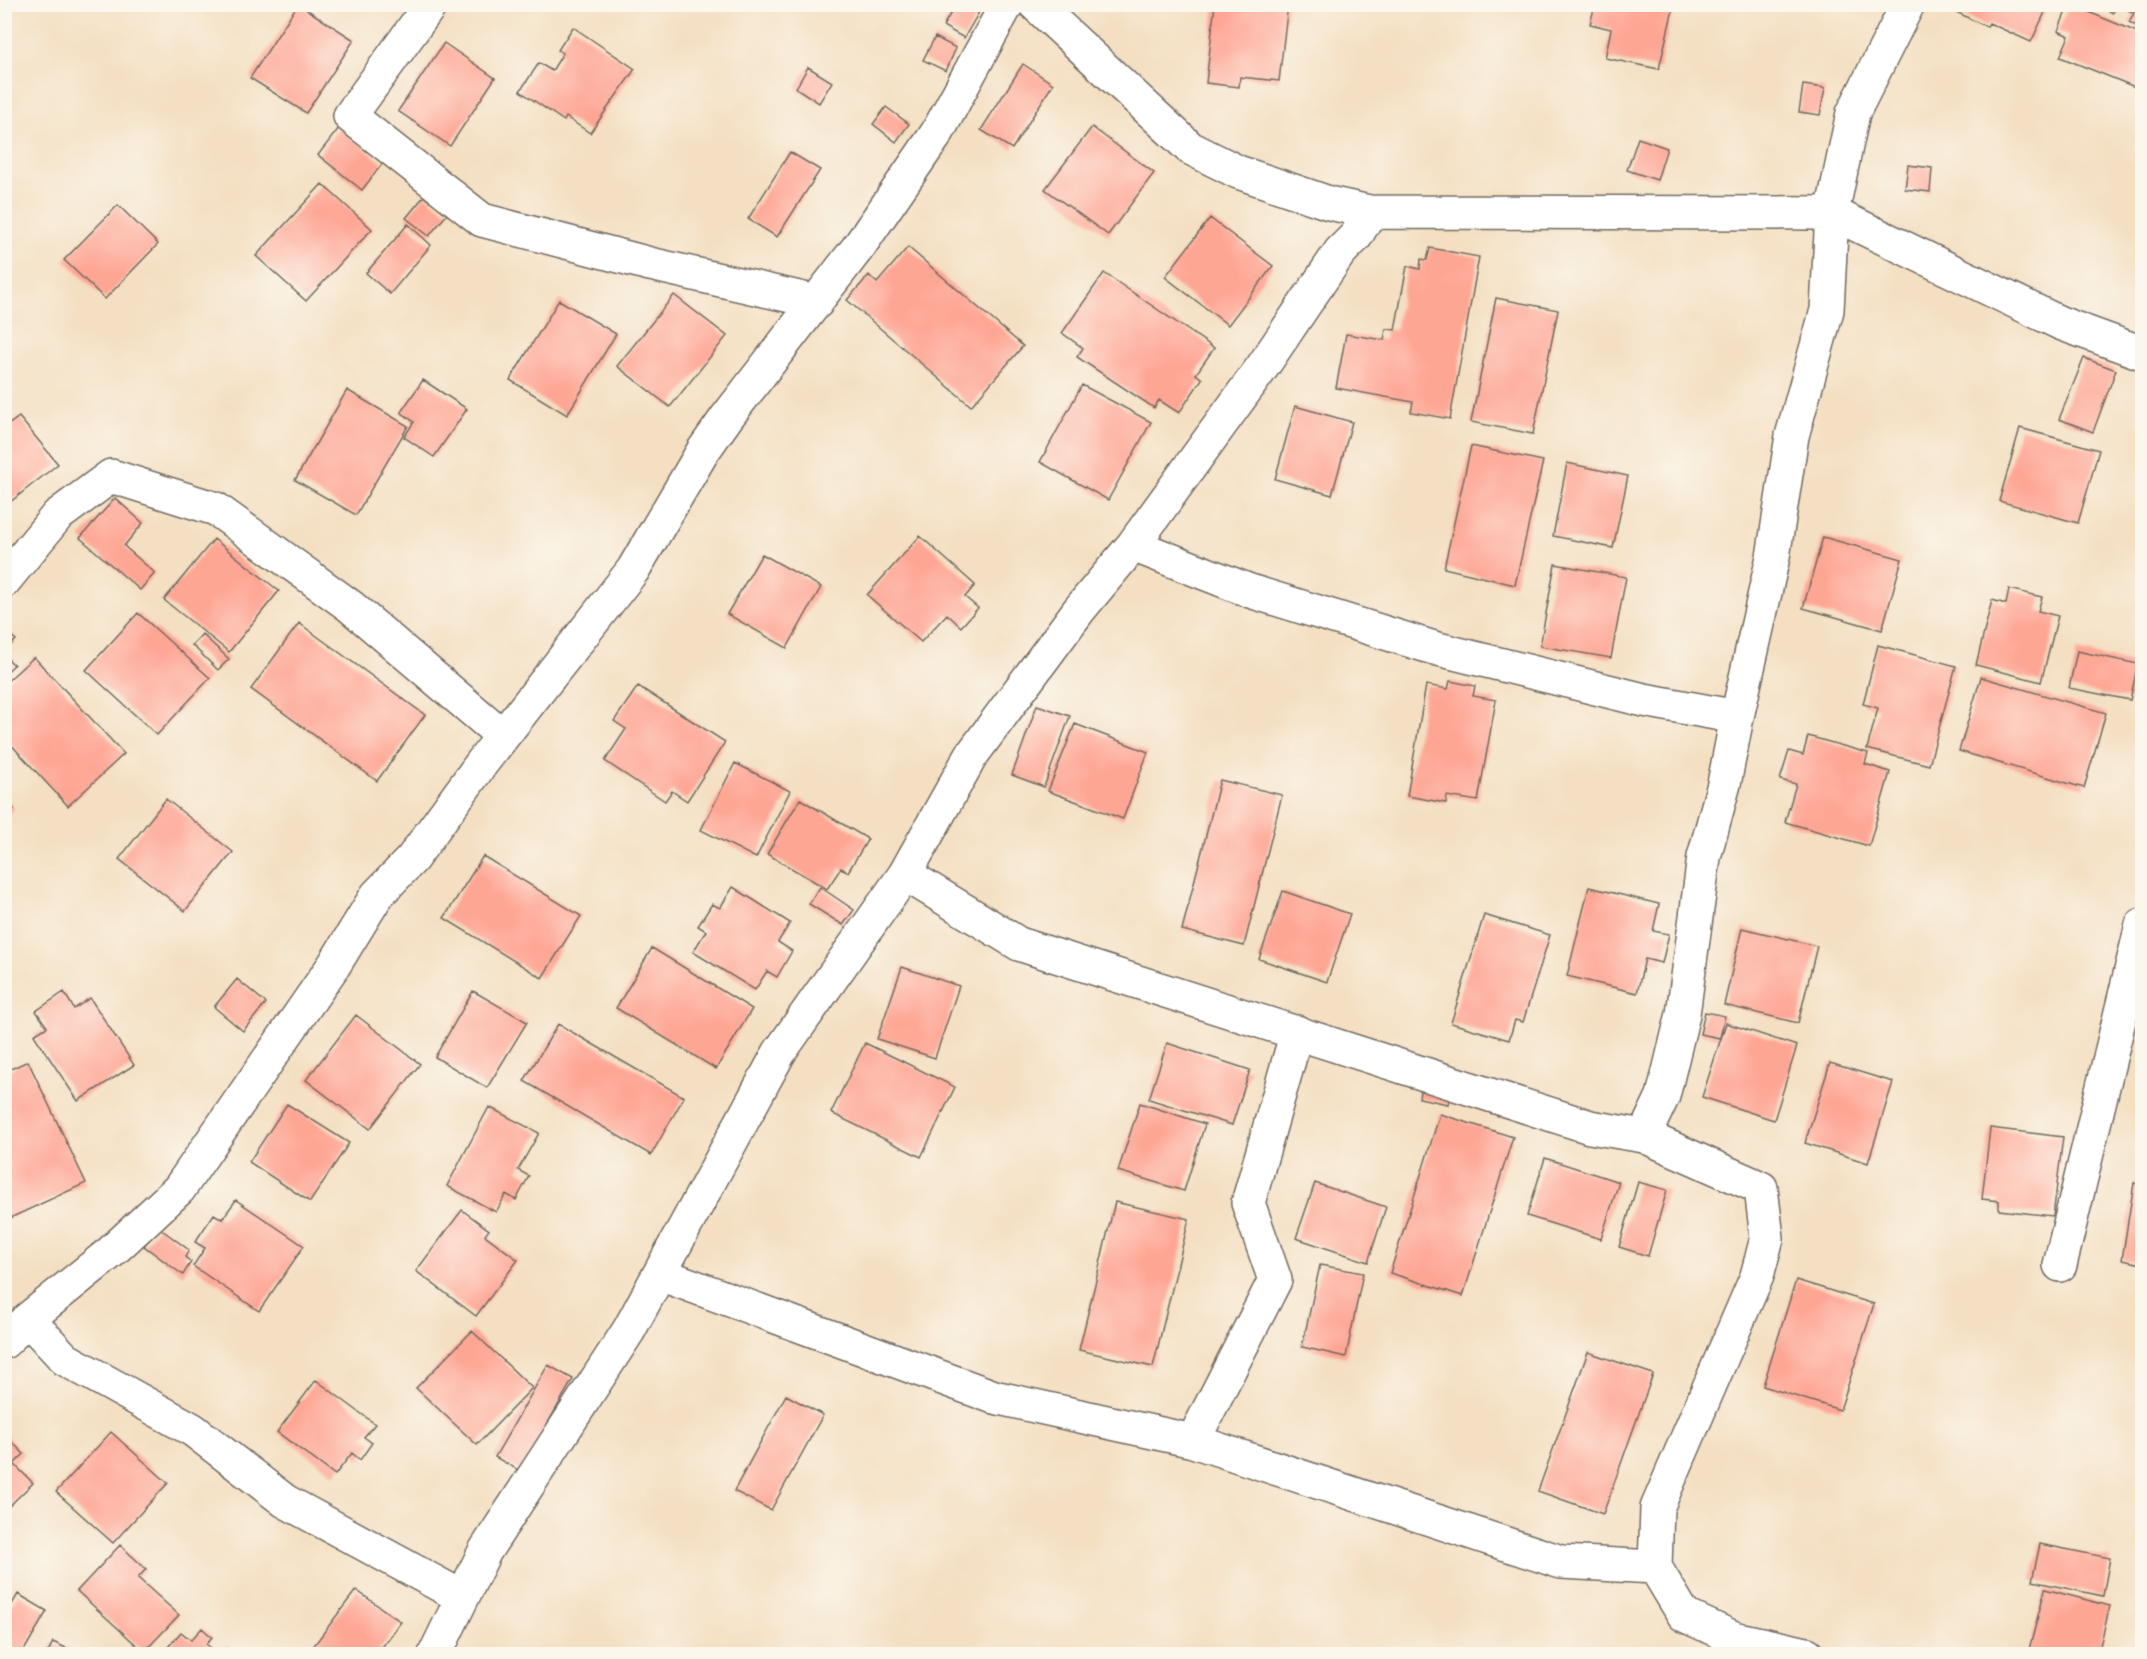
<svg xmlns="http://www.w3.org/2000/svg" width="2147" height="1659" font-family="'Indie Flower',sans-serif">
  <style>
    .building { fill: #fea694 }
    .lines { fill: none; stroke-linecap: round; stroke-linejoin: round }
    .minor-casing { stroke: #716a60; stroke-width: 36 }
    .minor { stroke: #fff; stroke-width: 33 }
  </style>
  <rect width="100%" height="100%" fill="#fbf7ec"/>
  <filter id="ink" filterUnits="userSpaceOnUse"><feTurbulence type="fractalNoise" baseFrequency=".0167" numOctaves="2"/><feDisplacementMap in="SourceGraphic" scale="12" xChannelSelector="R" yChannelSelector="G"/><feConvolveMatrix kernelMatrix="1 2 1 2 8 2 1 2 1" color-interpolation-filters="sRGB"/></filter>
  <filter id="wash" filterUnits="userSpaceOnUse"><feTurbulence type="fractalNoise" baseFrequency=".008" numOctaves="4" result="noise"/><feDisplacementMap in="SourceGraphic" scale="24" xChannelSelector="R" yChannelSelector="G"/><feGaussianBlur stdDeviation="1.35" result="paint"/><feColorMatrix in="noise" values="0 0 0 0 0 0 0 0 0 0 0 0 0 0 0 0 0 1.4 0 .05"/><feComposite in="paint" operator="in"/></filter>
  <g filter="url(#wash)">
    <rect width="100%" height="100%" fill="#f4dfc2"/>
    <g id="blocks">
      <path class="building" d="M298,4L354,40L306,113L250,78Z
        M956,4H967L979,12L964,38L943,26Z
        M1215,4H1288L1279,81L1240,77L1239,87L1206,83Z
        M1955,4H2049L2031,42L1989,23L1987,27L1952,10Z
        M2069,4L2142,34V84L2140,89L2060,57L2069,36L2058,31Z
        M2098,4H2117L2113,13Z
        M1595,5H1674L1659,69L1605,58L1611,29L1590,24Z
        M2118,5H2142V29L2129,22L2134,13Z
        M573,27L635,69L590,133L566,117L564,121L520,91L539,63L552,71L563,53L558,50Z
        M935,37L956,48L946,71L923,60Z
        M444,43L495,78L450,146L398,111Z
        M1023,64L1053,84L1012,149L981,130Z
        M808,67L832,82L819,103L796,88Z
        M1803,85L1825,88L1820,115L1799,112Z
        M886,107L909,124L896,142L873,124Z
        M1092,127L1154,173L1108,235L1045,189Z
        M339,128L383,163L362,190L318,155Z
        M1638,138L1667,148L1657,180L1627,170Z
        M790,152L820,170L777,237L748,219Z
        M1908,165L1932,168L1930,192L1905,189Z
        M322,184L372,229L306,301L256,256Z
        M425,195L448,213L429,236L406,218Z
        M118,205L158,244L105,299L64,260Z
        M1210,218L1273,266L1228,325L1165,277Z
        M408,224L431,245L390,294L366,273Z
        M908,247L1023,346L971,406L847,300L869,275L877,283Z
        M1430,248L1479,257L1450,419L1411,412L1413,402L1336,388L1346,334L1384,340L1386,329L1395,330L1407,266L1420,269L1421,259L1427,260Z
        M1104,273L1214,348L1196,374L1202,379L1179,413L1159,400L1154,408L1077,357L1083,348L1062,333Z
        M674,295L727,336L670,407L617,366Z
        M1496,298L1558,310L1533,434L1471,422Z
        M559,300L616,334L567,415L510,380Z
        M2084,358L2116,370L2093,432L2059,419Z
        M423,380L467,409L434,457L404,437L414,422L401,412Z
        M1082,385L1151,422L1108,500L1040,462Z
        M347,390L408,426L356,515L295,480Z
        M1295,406L1352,422L1332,495L1275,479Z
        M19,417L58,464L4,507V428Z
        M2020,428L2099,450L2078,523L1999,501Z
        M1471,446L1543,461L1515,585L1444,568Z
        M1567,463L1628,476L1613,548L1553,536Z
        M115,498L143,523L124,546L155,573L140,590L80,538Z
        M920,536L975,585L965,597L978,608L961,627L947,614L921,642L867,595Z
        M1823,537L1902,559L1882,630L1803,608Z
        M214,539L279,591L229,652L164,600Z
        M762,554L821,587L787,648L727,614Z
        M1555,564L1626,577L1611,658L1540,646Z
        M2009,589L2042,597L2038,611L2058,616L2041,682L1976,665L1992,600L2006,604Z
        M138,613L210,678L157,735L86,670Z
        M299,623L425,715L377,781L251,689Z
        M4,629L16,640L4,651Z
        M202,634L229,659L218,670L192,645Z
        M1878,645L1956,666L1929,765L1867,749L1878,708L1863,704Z
        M2077,651L2138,664L2130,700L2069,688Z
        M4,655L14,665L4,674Z
        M34,657L124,754L68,806L4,737V684Z
        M1981,677L2106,713L2084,788L1959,751Z
        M1450,681L1475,686L1473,696L1496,700L1478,801L1447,796L1446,803L1407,796L1426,685L1448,689Z
        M638,686L725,742L687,801L672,791L665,801L605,761L626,729L614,721Z
        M1037,705L1070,716L1044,787L1012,775Z
        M1075,724L1148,752L1123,819L1048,791Z
        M1808,736L1868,753L1865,764L1890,772L1869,846L1785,822L1796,784L1780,780L1789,751L1803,755Z
        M735,763L790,791L756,858L701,830Z
        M1220,780L1282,795L1244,946L1182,930Z
        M4,796L14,809L4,817Z
        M166,799L233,852L185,911L119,859Z
        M800,799L868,839L848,872L841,868L827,889L767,854Z
        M483,856L581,916L542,978L444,918Z
        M733,887L790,923L778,942L792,951L777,977L767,971L755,990L693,952L706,931L698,926L712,904L720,908Z
        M820,887L854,910L843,925L809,904Z
        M1589,887L1659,904L1653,931L1669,934L1662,963L1645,959L1637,993L1567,976Z
        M1283,891L1350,914L1327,982L1259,959Z
        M1484,915L1550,935L1523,1022L1515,1020L1509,1040L1451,1023Z
        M1742,928L1817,946L1798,1023L1724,1005Z
        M652,948L752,1009L716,1069L616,1008Z
        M902,967L959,986L935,1058L877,1039Z
        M237,979L266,1003L243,1031L214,1007Z
        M473,991L527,1022L487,1088L435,1057Z
        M64,992L74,1009L90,998L134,1065L78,1101L34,1035L47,1027L36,1011Z
        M1705,1012L1725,1016L1720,1038L1700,1034Z
        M356,1015L420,1064L370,1129L306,1080Z
        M1726,1023L1797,1046L1774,1120L1702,1097Z
        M558,1024L684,1097L651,1155L524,1081Z
        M865,1043L955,1087L921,1157L831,1113Z
        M1167,1043L1250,1070L1232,1125L1149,1099Z
        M28,1061L86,1183L8,1219L4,1213V1072Z
        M1830,1063L1893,1082L1868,1163L1805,1143Z
        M1421,1084L1451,1090L1448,1104L1419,1098Z
        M1140,1103L1205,1124L1184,1191L1118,1171Z
        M287,1104L349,1143L310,1202L249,1162Z
        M489,1107L539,1133L518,1170L529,1176L516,1200L506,1194L496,1212L447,1186Z
        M1440,1114L1513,1137L1463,1296L1390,1273Z
        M1990,1128L2063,1137L2053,1216L1999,1210V1201L1982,1199Z
        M2141,1142H2142V1160L2138,1159Z
        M1545,1158L1619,1182L1601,1239L1527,1216Z
        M1638,1182L1667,1190L1648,1256L1619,1247Z
        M1315,1183L1386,1207L1368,1262L1296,1238Z
        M2134,1183L2142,1185V1264L2122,1260Z
        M236,1200L304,1246L259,1311L193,1266L205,1248L195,1242L214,1214L222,1219Z
        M1115,1202L1189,1219L1153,1367L1079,1350Z
        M462,1210L489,1230L485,1235L518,1260L476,1316L416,1271Z
        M158,1227L189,1250L185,1257L191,1262L183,1275L144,1246Z
        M1320,1265L1363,1273L1346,1357L1302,1347Z
        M1796,1280L1874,1304L1840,1410L1763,1386Z
        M472,1331L532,1388L477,1445L416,1388Z
        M1588,1352L1653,1374L1603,1514L1538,1491Z
        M548,1365L573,1379L520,1471L495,1457Z
        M316,1380L375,1424L364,1437L372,1443L360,1460L352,1453L335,1475L277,1432Z
        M786,1395L823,1415L771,1510L734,1491Z
        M111,1432L168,1483L113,1543L56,1492Z
        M4,1434L24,1454L14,1464L33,1483L4,1511Z
        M2040,1544L2110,1558L2103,1596L2032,1581Z
        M120,1545L146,1569L138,1578L179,1615L144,1652L77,1591Z
        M2045,1589L2110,1606L2098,1654H2028Z
        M356,1590L401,1622L377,1654H321L312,1648Z
        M18,1594L47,1611L22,1654H7L4,1653V1618Z
        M202,1628L212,1637L206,1644L219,1654H162L181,1632L191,1640Z
        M53,1642L79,1654H47Z
        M226,1648L233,1654H220Z"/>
    </g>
  </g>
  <g filter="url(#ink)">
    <use href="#blocks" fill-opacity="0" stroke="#716a60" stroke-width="1.5"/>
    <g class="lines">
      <g class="minor-casing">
        <path id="minor" d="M431,4L350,116L482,220L650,264L817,302
          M1370,212L1832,213L1853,113L1908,4
          M1133,545L1250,591L1434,648L1644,700L1737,717
          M4,581L57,516L111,476L216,509L350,606L503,736
          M905,874L1019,944L1590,1127L1644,1136L1761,1188L1767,1238L1757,1276L1657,1508L1655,1567L1684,1615L1734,1638L1807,1654
          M1644,1136L1663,1096L1683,1014L1704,857L1724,784L1737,717L1773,557L1792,436L1827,310L1832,213L2060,323L2142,353
          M2060,1265L2142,925
          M660,1274L994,1397L1193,1441L1561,1562L1655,1567
          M28,1319L65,1359L193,1430L285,1501L462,1597
          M4,1342L28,1319L110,1253L179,1189L334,965L377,895L412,859L481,764L633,570L703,451L727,417L860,245L937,133L1007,4
          M1193,1441L1275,1280L1248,1203L1297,1032
          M435,1654L485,1551L629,1330L779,1053L905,874L971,756L1079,610L1133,545L1263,366L1340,252L1356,236L1370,212L1329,203L1238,172L1190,148L1035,4"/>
      </g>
      <use href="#minor" class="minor"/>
    </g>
  </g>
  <rect width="2147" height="1659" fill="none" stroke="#fbf7ec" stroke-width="24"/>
</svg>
